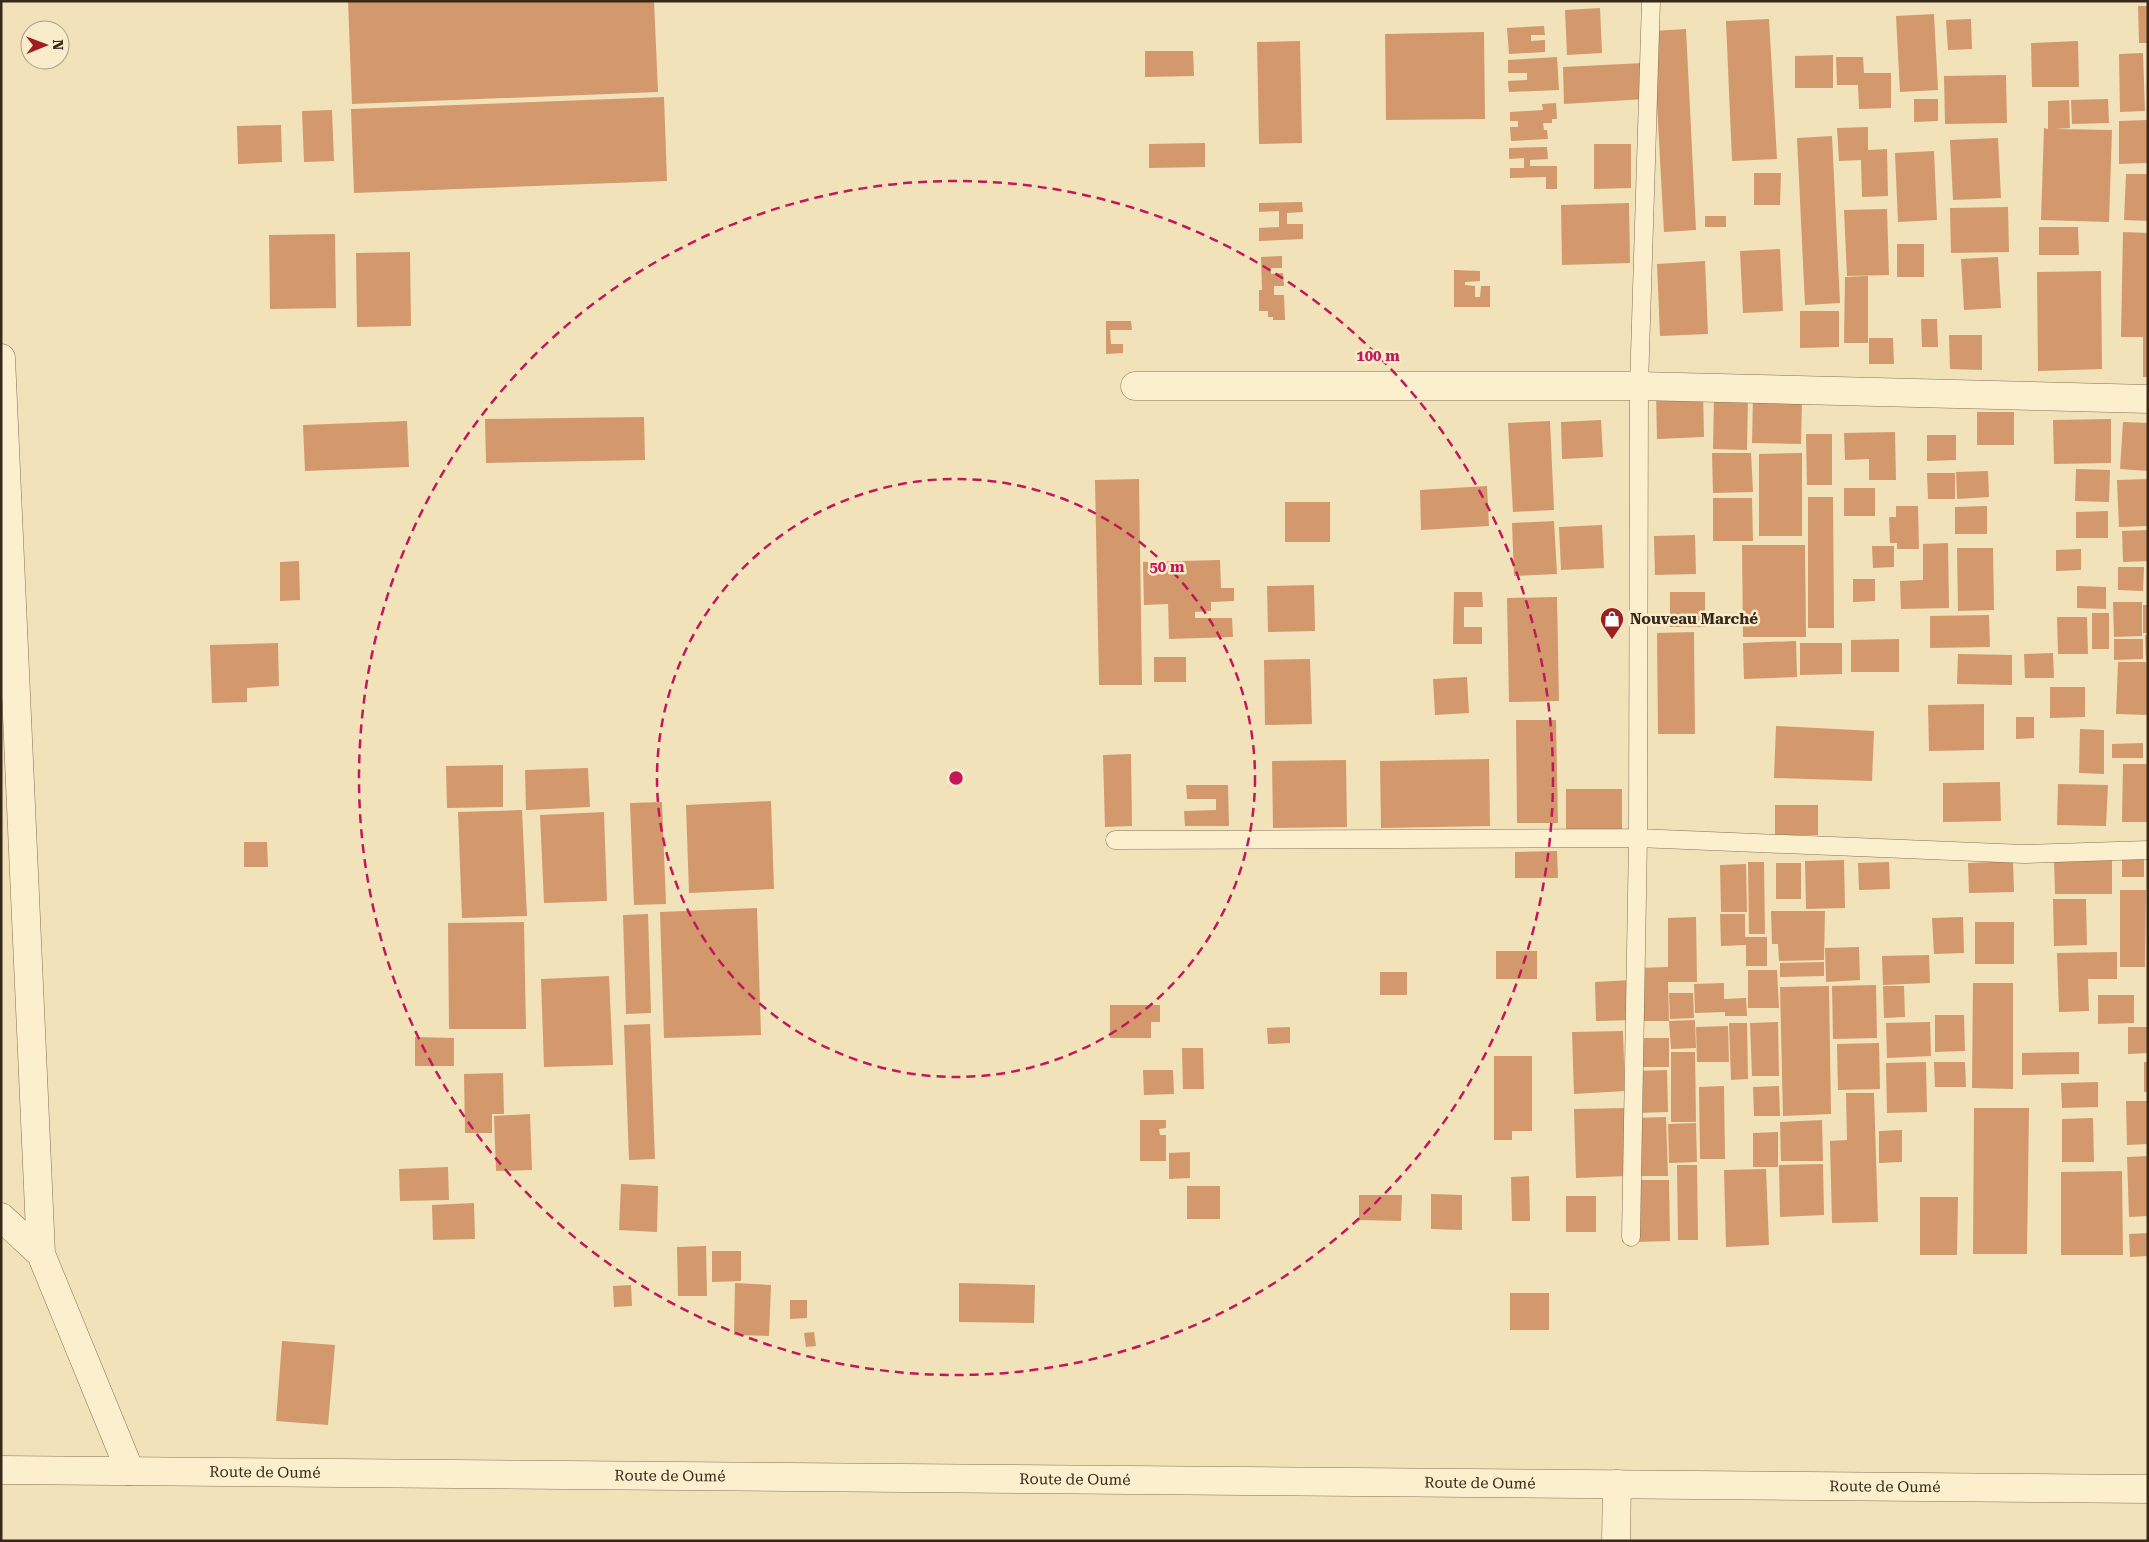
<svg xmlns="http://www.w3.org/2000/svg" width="2149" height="1542" font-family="'Roboto Serif',serif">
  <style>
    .building { fill: #d3996c }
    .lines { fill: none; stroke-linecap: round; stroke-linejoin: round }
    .service-casing { stroke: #897153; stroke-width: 19 }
    .minor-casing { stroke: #897153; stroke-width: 29 }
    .tertiary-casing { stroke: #897153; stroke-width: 29 }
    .service { stroke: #fcefce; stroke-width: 18 }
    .minor { stroke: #fcefce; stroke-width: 28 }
    .tertiary { stroke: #fcefce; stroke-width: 28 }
    .ring { fill: none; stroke: #c2185b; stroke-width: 2.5; stroke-dasharray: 9 6 }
    .labels { text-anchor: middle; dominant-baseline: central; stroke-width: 5; stroke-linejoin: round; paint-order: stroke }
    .poi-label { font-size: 15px; font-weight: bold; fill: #372819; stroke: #f8ecca; text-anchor: start }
    .street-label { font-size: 15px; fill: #372819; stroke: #f8ecca }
    .centre { fill: #c2185b; stroke: #f8ecca; stroke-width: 2.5 }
    .ring-label { font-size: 15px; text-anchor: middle; font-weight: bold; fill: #c2185b; stroke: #f8ecca; stroke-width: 5; stroke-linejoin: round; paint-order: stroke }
  </style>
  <rect width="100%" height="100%" fill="#f1e2ba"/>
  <path class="building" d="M348,1H654L658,92L352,104Z
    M2138,6H2148V43H2139Z
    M1600,8L1602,53L1567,55L1565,10Z
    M1934,14L1938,90L1900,92L1896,16Z
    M1769,19L1777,159L1732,161L1726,21Z
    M1971,19L1972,49L1948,50L1946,20Z
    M1544,26L1545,35H1531V41L1545,40V52L1509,54L1507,28Z
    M1686,29L1696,230L1664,232L1653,31Z
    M1484,32L1485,119L1386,120L1385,34Z
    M1300,41L1302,143L1259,144L1257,42Z
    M2078,41L2079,87H2032L2031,43Z
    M1145,51H1193L1194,76L1145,77Z
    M2143,53L2145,111L2120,112L2119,54Z
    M1833,55V88H1795V56Z
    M1557,57L1559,90L1509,92L1508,81L1527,80V73H1508V60Z
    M1836,57H1863L1864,73H1891V108L1859,109L1858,85H1837Z
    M1643,63L1645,99L1564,104L1563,67Z
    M2006,75L2007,123L1945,124L1944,76Z
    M664,97L667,181L354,193L351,109Z
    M1914,99H1938V121L1914,122Z
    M2108,99L2109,123L2072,124L2071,100Z
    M2069,100L2070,128L2055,129L2112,130L2109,222L2041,220L2044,128L2048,129V101Z
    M1556,103L1557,119H1552V123H1543L1544,130H1547L1548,139L1511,141L1510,127H1518V121H1510V112L1543,110L1542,104Z
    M332,110L334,161L304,162L302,111Z
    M2148,120V163L2119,164V121Z
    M281,125L282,162L238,164L237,126Z
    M1868,127V150L1887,149L1888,196L1862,197L1861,160L1839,161L1837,128Z
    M1832,136L1840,303L1805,305L1797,138Z
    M1998,138L2001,198L1953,200L1950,140Z
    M1205,143V167L1149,168V144Z
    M1594,144H1631V188L1594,189Z
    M1547,147L1548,159L1530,160V166H1557V189H1546V177L1510,178V168H1524V158L1509,159V148Z
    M1934,151L1937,220L1898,222L1895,153Z
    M1754,173H1781L1780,205H1754Z
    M2126,174H2148V221L2124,220Z
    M1302,202L1303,212L1287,213V224H1303V239L1259,241V228L1279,227V211L1259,212V203Z
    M1629,203L1630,263L1562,265L1561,205Z
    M2008,207L2009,252L1951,253L1950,208Z
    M1887,209L1889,275L1847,276L1844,210Z
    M1705,216H1726V227H1705Z
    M2039,227H2078L2079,255H2039Z
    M2123,232L2148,233V377H2143V337H2121Z
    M335,234L336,308L270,309L269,235Z
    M1897,244H1924V277H1897Z
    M1780,249L1783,311L1743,313L1740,251Z
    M410,252L411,326L357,327L356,253Z
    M1282,256V268H1271V274L1283,273L1284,286H1274V295H1284L1285,320H1273V317H1268V311H1259V290H1262L1261,257Z
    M1998,257L2001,308L1964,310L1961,259Z
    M1705,261L1708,334L1660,336L1657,264Z
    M1454,270L1480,271V281L1465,282V285L1475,286V297H1480L1481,286H1490V307H1454Z
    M2101,271L2102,369L2038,371L2037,272Z
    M1868,276V343H1844L1845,277Z
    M1800,311H1839V347L1800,348Z
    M1921,319H1937L1938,347H1922Z
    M1106,321H1131L1132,330H1110L1111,344H1123V353L1106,354Z
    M1949,335H1982V370L1950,369Z
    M1869,338H1893L1894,364H1869Z
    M1703,390L1704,437L1657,439L1656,392Z
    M1714,395H1748L1747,450L1713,449Z
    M1753,396L1802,397L1801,444L1752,443Z
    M1977,412H2014V445H1977Z
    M644,417L645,460L486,463L485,419Z
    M2111,419V463L2054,464L2053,420Z
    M1601,420L1603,457L1562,459L1561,422Z
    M407,421L409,467L305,471L303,425Z
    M1550,421L1554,510L1513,512L1508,423Z
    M2123,422L2148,423V471L2120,469Z
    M1895,432L1896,480H1869V459L1845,460L1844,433Z
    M1806,434H1832V485H1807Z
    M1927,435H1956V460L1927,461Z
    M1712,453H1751L1753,492L1713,493Z
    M1802,453V536H1759V454Z
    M2076,469L2110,470L2109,502L2075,501Z
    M1988,471L1989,497L1957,499L1956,472Z
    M1927,473H1955V499H1928Z
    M1139,479L1142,685H1099L1095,480Z
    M2148,479V526L2119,527L2117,480Z
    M1487,486L1489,526L1421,530L1420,490Z
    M1844,488H1875V516H1844Z
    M1808,497H1833L1834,628H1808Z
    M1713,498H1752L1753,541H1713Z
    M1285,502H1330V542H1285Z
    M1896,506H1918L1919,549H1897V543H1890L1889,517H1896Z
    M1987,506V534H1955V507Z
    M2108,511V538H2076V512Z
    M1554,521L1557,574L1514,576L1512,523Z
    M1602,525L1604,568L1561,570L1559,527Z
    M2148,530V561L2123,562L2122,531Z
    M1695,535L1696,574L1655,575L1654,536Z
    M1948,543L1949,608L1901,609L1900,581L1923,580V544Z
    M1742,545H1805L1806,637H1743Z
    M1872,546H1894V567L1873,568Z
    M1957,548H1993L1994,610L1958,611Z
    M2081,549V570L2056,571V550Z
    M1220,560L1221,588H1234V601L1211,602V611L1195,612V618H1232L1233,637L1169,639L1168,604L1144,605L1143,562Z
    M299,561L300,600L280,601V562Z
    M2118,567H2144L2143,591L2118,590Z
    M1853,579H1875V601L1853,602Z
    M1314,585L1315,631L1268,632L1267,586Z
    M2077,586L2106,587V609L2077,608Z
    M1454,592H1482L1483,607H1464V627H1482V644H1453Z
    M1670,592H1705V627H1670Z
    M1557,597L1559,701L1509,702L1507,598Z
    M2113,602H2142V636L2114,637Z
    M2143,605H2148V633H2143Z
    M2092,613H2109V649H2092Z
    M1989,615L1990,647L1930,648V616Z
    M2057,617H2087L2088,654H2058Z
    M1694,632L1695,734H1658L1657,633Z
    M2145,635H2148V661H2146Z
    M1899,639V672H1851V640Z
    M2114,639H2143V659L2114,660Z
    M1796,641L1797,677L1744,679L1743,643Z
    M278,643L279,686L247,688V702L212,703L210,645Z
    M1800,643H1842V674L1800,675Z
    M2053,653L2054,678H2025L2024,654Z
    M1958,654L2012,655V685L1957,684Z
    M1154,657H1186V682H1154Z
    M1310,659L1312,724L1265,725L1264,660Z
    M2118,662H2148V715L2116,714Z
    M1467,677L1469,713L1435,715L1433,679Z
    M2050,687H2085V717L2050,718Z
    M1984,704V750L1929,751L1928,705Z
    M2016,717H2034V738L2016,739Z
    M1516,720H1556L1558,823H1517Z
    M1776,726L1874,731L1872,781L1774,778Z
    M2080,729L2104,730V774L2079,773Z
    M2143,743V758H2112V744Z
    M1131,754L1132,826L1105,827L1103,755Z
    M1489,759L1490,826L1381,828L1380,761Z
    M1346,760L1347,827L1273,828L1272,761Z
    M2123,764H2148V822H2122Z
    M503,765V807L447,808L446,766Z
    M588,768L590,807L526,810L525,770Z
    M2000,782L2001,821L1943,822V783Z
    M2058,784L2108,785L2106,826L2057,825Z
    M1186,785H1228L1229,826H1185L1184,811L1216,810V799H1187Z
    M1566,789H1622V829H1566Z
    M771,801L774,889L689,893L686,805Z
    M662,802L666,904L634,905L630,803Z
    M1775,805H1818V835H1775Z
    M522,810L527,916L462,918L458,812Z
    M604,812L607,901L544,903L540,815Z
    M244,842H267L268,867H244Z
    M1557,851L1558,878H1515V852Z
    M2144,853V877H2122V854Z
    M2112,856V894H2055L2054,857Z
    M1844,860L1845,908L1806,909L1805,861Z
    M2013,861L2014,892L1969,893L1968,863Z
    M1748,862H1764L1765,934H1749Z
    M1889,862L1890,889L1859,890L1858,863Z
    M1776,863H1801V899H1776Z
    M1746,864L1747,912H1721L1720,865Z
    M2120,890H2146L2145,967H2120Z
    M2053,899H2086L2087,945L2054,946Z
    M757,908L761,1035L664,1038L660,912Z
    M1771,911H1825L1824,960L1779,961L1778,944H1772Z
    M648,914L651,1013L626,1014L623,915Z
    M1720,914H1745V937H1767V966H1746V945L1721,946Z
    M1696,917L1697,982H1668L1669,1021H1638L1637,968L1668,967V918Z
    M1963,917L1964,953L1934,954L1932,918Z
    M524,922L526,1029H449L448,923Z
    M1975,922H2014V964H1975Z
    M1859,947L1860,980L1826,982L1825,948Z
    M1496,951H1537V979H1496Z
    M2117,952V979H2088L2089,1011L2059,1012L2057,953Z
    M1929,955L1930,983L1883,985L1882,956Z
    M1824,962V976L1780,977V963Z
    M1748,970H1777L1779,1008H1748Z
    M1380,972H1407V995H1380Z
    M609,976L613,1065L544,1067L541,979Z
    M1633,980L1634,1020L1596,1021L1595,982Z
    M1724,983V999L1746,998L1747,1016H1725V1012L1695,1013L1694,984Z
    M1973,983H2013V1089L1972,1088Z
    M1876,985L1877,1038L1833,1039L1832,986Z
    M1829,986L1831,1114L1783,1116L1780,987Z
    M1883,986H1904L1905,1017L1884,1018Z
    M1669,993H1693L1694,1018L1670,1019Z
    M2098,995H2134V1023L2098,1024Z
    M1110,1005H1160V1022H1151V1038H1110Z
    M1935,1015H1964L1965,1051L1935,1052Z
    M1695,1020L1696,1048L1671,1049L1669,1021Z
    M1778,1022L1779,1076H1752L1750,1023Z
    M1930,1022L1931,1056L1887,1058L1886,1023Z
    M1729,1023H1747L1748,1079L1731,1080Z
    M650,1024L655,1159L629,1160L624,1025Z
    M1728,1026L1729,1062H1697L1696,1027Z
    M1290,1027V1043L1268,1044L1267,1028Z
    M2128,1027H2148V1053L2128,1054Z
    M1623,1031L1625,1091L1574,1094L1572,1032Z
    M415,1037L454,1038V1066H415Z
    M1638,1038H1669V1067H1638Z
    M1879,1043L1880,1089L1838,1090L1837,1044Z
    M1182,1048H1203L1204,1089H1183Z
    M1671,1052H1695L1696,1122H1671Z
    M2079,1052V1074L2022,1075V1053Z
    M1494,1056H1532V1131H1512V1140H1494Z
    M1926,1062L1927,1112L1887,1113L1886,1063Z
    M1934,1062H1965L1966,1087H1935Z
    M2144,1062H2148V1092H2144Z
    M1143,1070H1173L1174,1094L1144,1095Z
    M1667,1070L1668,1112L1636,1113L1635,1071Z
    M503,1073L504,1114H492V1133H465L464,1074Z
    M2098,1082V1107L2062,1108L2061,1083Z
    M1724,1086L1725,1159H1700L1699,1087Z
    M1779,1086L1780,1116H1754L1753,1087Z
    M1846,1093H1874L1878,1222L1832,1223L1830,1141L1847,1140Z
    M2126,1101H2148V1144L2127,1145Z
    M1625,1108L1628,1176L1576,1178L1574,1109Z
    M1974,1108H2029L2027,1254H1973Z
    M530,1114L532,1170L496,1171L494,1116Z
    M1666,1117L1668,1176H1636L1635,1118Z
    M2093,1118L2094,1162H2062V1119Z
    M1140,1120H1166V1128L1159,1129L1160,1135H1166V1161H1140Z
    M1822,1120L1823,1161H1781L1780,1122Z
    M1696,1123L1697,1162L1669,1163L1668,1124Z
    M1902,1130V1162L1879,1163V1131Z
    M1778,1132V1167H1753V1133Z
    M1190,1152V1178L1169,1179V1153Z
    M2148,1156V1216L2129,1217L2127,1157Z
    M1823,1164L1824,1215L1780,1217L1779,1165Z
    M1677,1165H1697L1698,1240H1678Z
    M448,1167L449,1200L400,1201L399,1169Z
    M1766,1169L1769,1245L1726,1247L1724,1170Z
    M2122,1171L2123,1255H2061V1172Z
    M1529,1176L1530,1221H1512L1511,1177Z
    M1634,1180H1669L1670,1241L1634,1242Z
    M621,1184L658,1186L657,1232L619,1230Z
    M1187,1186H1220V1219H1187Z
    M1431,1194L1462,1195V1230L1431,1229Z
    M1359,1195H1402L1401,1221L1359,1220Z
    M1566,1196H1596V1232H1566Z
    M1920,1197H1958L1957,1255H1920Z
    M474,1203L475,1239L433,1240L432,1205Z
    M2148,1233V1256L2130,1257L2129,1234Z
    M706,1246L707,1296H678L677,1247Z
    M712,1251H741V1281L712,1282Z
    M735,1283L771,1285L769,1336L734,1335Z
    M959,1283L1035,1285L1034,1323L959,1322Z
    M631,1285L632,1306L614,1307L613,1286Z
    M1510,1293H1549V1330H1510Z
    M790,1300H807V1318L790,1319Z
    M814,1332L816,1346L806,1347L804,1333Z
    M282,1341L335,1345L328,1425L276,1421Z"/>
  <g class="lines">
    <g class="service-casing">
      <path id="service" d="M1115,840L1638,838L2024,854L2148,850
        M1631,1237L1638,838L1639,386L1651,1"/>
    </g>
    <g class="minor-casing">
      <path id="minor" d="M1,358L41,1254L130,1471
        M1135,386H1639L2148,399
        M1,1217L41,1254
        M1616,1541L1617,1484"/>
    </g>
    <g class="tertiary-casing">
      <g id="tertiary">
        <path id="s1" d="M1,1470L2148,1489"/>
      </g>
    </g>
    <use href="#service" class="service"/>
    <use href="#minor" class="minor"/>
    <use href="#tertiary" class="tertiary"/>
  </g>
  <g class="ring">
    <circle cx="956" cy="778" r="299"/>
    <circle cx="956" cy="778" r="597"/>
  </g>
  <defs>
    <g id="shop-pin" transform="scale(1.25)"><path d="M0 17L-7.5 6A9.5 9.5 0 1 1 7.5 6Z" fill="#9e1f1e" stroke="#f8ecca"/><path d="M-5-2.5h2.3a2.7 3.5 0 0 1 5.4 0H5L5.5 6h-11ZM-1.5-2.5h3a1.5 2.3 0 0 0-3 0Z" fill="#fff"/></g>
  </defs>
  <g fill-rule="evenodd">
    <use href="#shop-pin" x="1612" y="619"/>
  </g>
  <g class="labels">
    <g class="poi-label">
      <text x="1630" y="619">Nouveau Marché</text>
    </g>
    <g class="street-label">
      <text stroke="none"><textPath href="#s1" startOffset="264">Route de Oumé</textPath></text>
      <text stroke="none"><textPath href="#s1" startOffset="669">Route de Oumé</textPath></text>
      <text stroke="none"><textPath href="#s1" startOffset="1074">Route de Oumé</textPath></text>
      <text stroke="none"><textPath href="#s1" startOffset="1479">Route de Oumé</textPath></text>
      <text stroke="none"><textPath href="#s1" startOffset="1884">Route de Oumé</textPath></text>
    </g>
  </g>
  <circle cx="956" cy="778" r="8" class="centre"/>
  <g class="ring-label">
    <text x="1378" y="361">100 m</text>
    <text x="1167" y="572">50 m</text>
  </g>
  <rect width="2149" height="1542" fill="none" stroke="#372819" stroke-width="5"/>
  <g transform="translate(45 45) rotate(89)"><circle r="24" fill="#f8ecca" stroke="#ab9e83"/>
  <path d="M0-4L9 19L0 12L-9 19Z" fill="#9e1f1e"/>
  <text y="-8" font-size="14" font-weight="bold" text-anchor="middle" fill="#372819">N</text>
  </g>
</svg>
